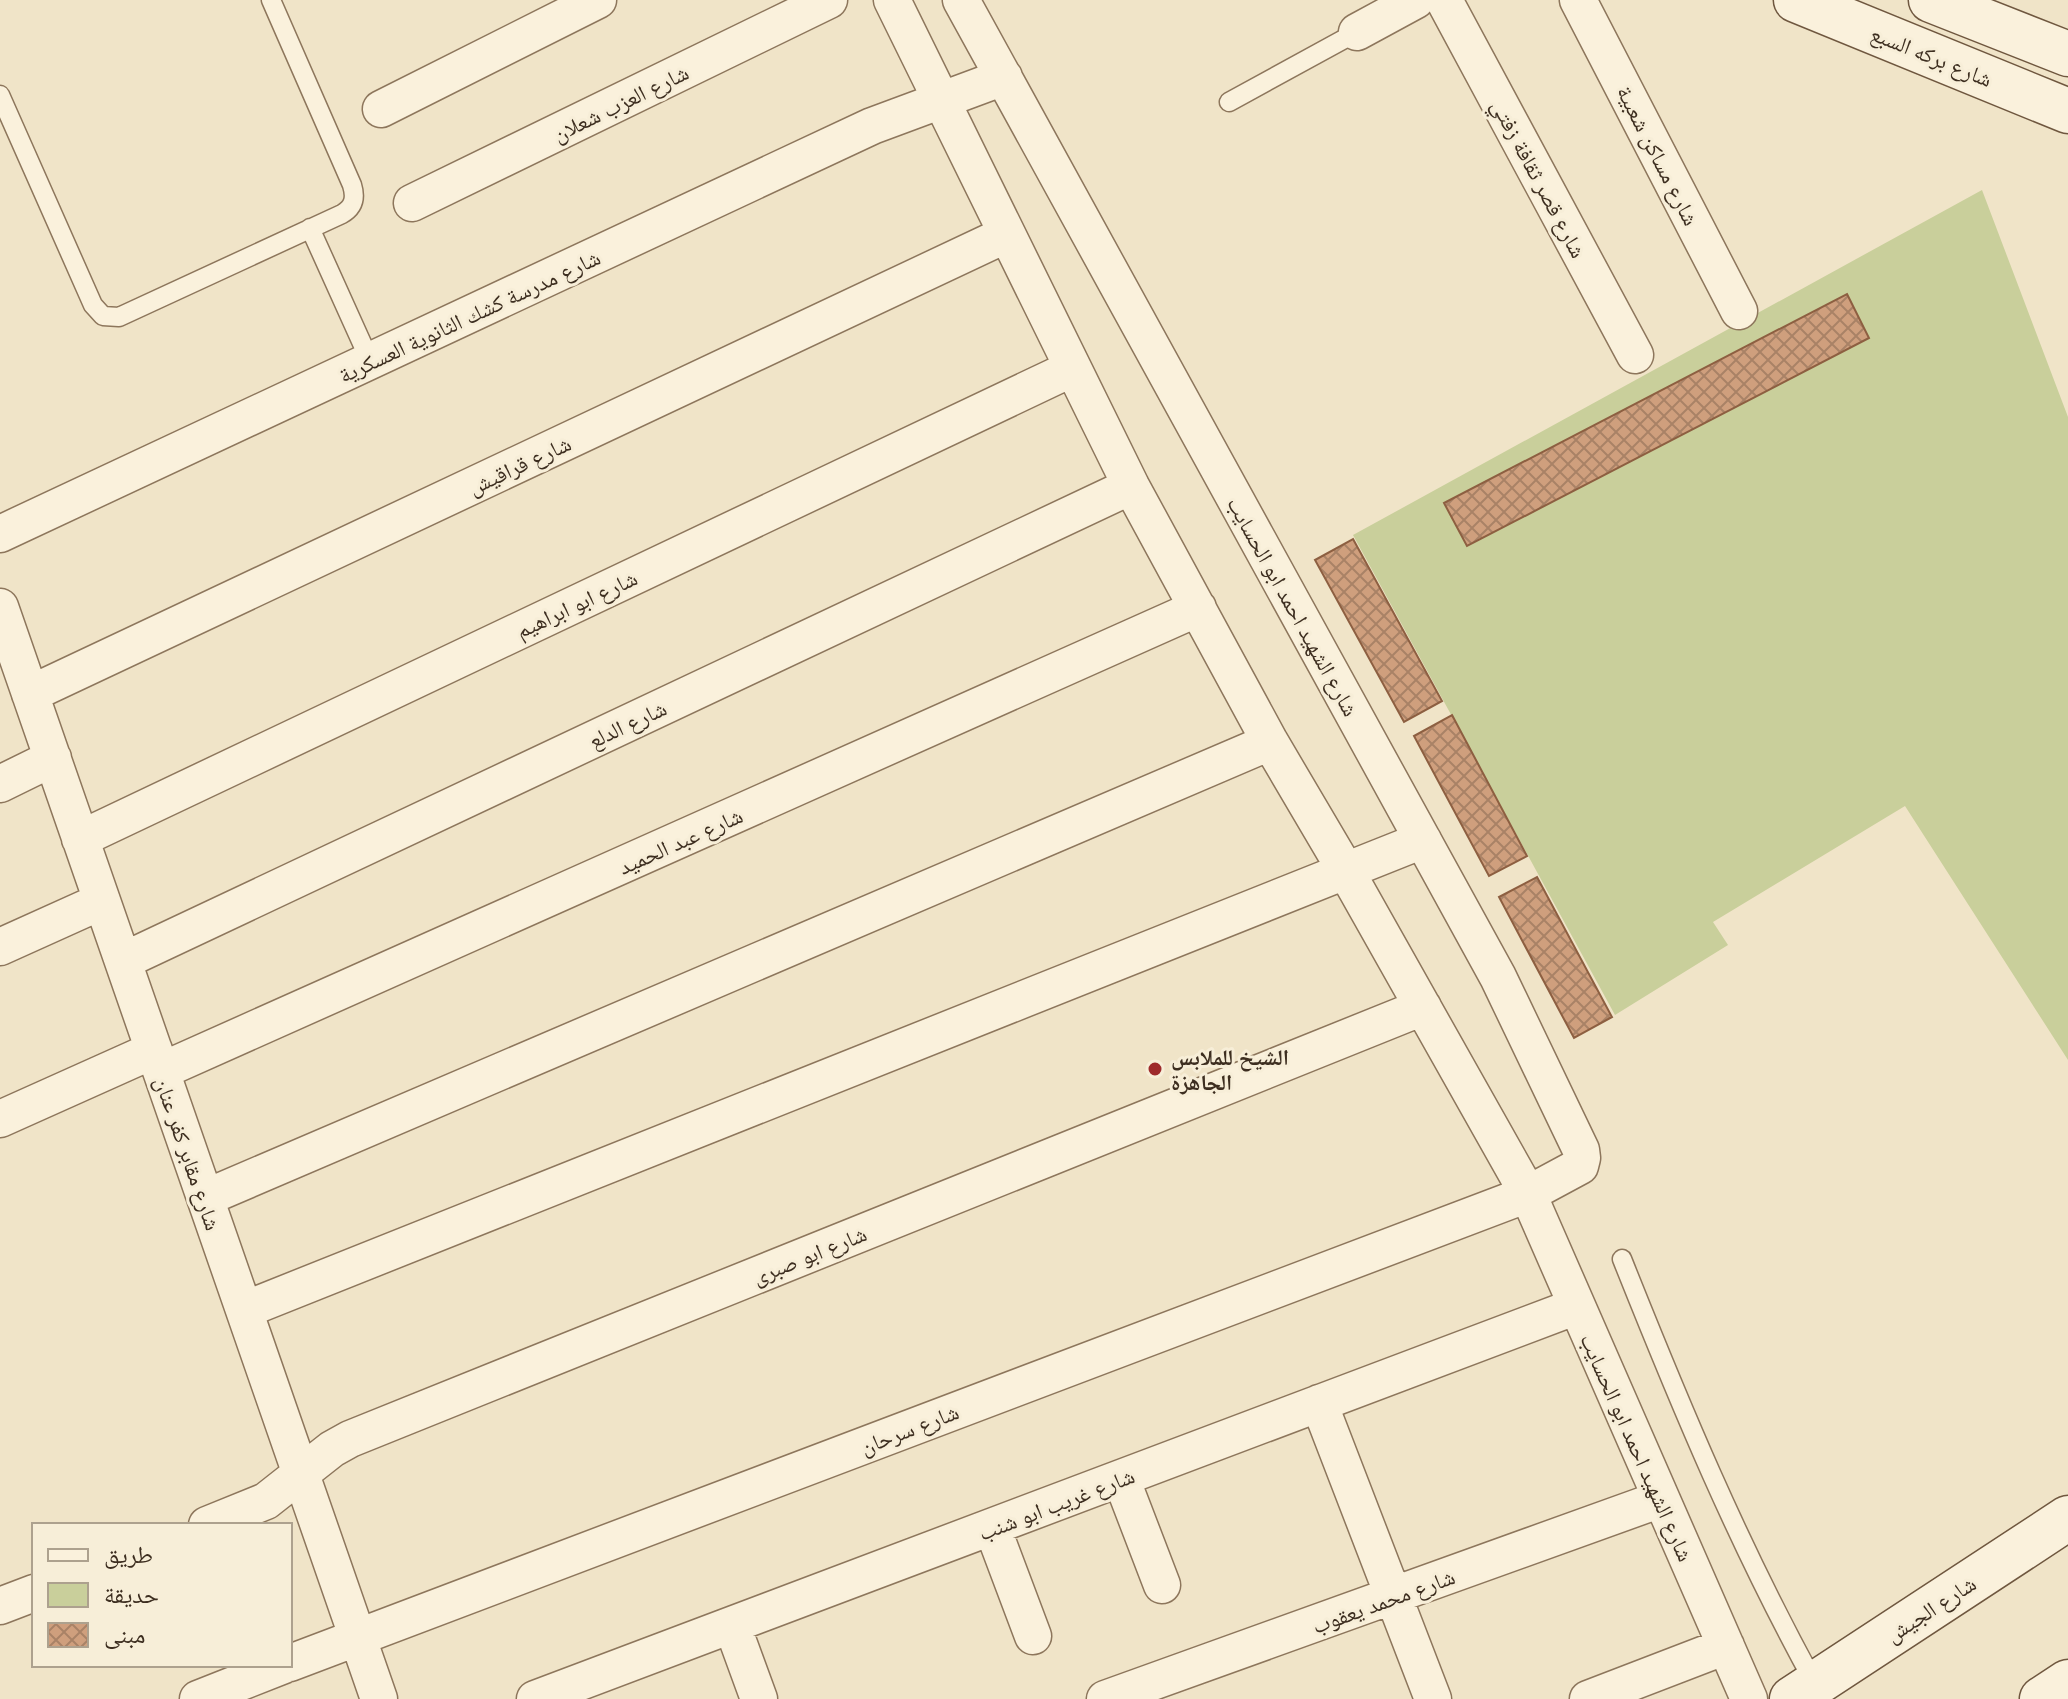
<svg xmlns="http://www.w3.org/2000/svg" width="2068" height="1699" font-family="'Noto Serif','Noto Naskh Arabic',serif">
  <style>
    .green { fill: #c9cf9b }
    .building { fill: url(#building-cross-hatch); stroke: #8d5f41; stroke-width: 2 }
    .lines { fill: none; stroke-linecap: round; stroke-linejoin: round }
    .service-casing { stroke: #8d765c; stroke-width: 21 }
    .minor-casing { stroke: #8d765c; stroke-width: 39 }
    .secondary-casing { stroke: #6f573f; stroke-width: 47 }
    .service { stroke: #faf1dc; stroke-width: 18 }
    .minor { stroke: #faf1dc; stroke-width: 36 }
    .secondary { stroke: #faf1dc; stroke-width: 44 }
    .poi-dot { fill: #9e2a2b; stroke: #f7eed8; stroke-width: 3 }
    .labels { text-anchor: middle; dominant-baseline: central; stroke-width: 6; stroke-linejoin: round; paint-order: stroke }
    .street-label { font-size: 22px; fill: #3d2e20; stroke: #f7eed8 }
    .poi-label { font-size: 22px; font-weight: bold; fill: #3d2e20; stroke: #f7eed8; text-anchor: start }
  </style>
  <defs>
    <pattern id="building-cross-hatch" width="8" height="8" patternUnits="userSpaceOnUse" patternTransform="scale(2)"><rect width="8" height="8" fill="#cf9f7d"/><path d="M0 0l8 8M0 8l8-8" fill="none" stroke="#a98266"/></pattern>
  </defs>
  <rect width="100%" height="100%" fill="#f0e4c8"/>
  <path class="green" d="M1982,190L2068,417V1060L1905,806L1713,922L1728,945L1615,1015L1353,535Z"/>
  <path class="building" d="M1847,294L1869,338L1467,546L1444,503Z
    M1353,539L1442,701L1404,722L1315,560Z
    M1452,715L1527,856L1489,876L1414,736Z
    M1537,877L1612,1017L1574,1038L1499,897Z"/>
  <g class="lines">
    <g class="service-casing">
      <path id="service" d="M0,95L93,305L103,316L119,317L342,214C354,207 356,198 352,185L271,0
        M1229,102L1357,32
        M310,228L370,361
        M1622,1259C1681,1407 1738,1544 1815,1684"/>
    </g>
    <g class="minor-casing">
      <path id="minor" d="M892,0L1131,486L1270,742L1346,871L1528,1194L1749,1699
        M1444,0L1635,355
        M1578,0L1739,311
        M1357,32L1416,0
        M381,109L598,0
        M412,203L829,0
        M0,534L872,126L1004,77
        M0,607L379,1699
        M30,694L1007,234
        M0,784L53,758
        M80,839L1073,368
        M0,947L102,901
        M123,961L1131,486
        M161,1071L1198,608
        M0,1119L154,1050
        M205,1198L1270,742
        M244,1310L1423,840
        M1319,1403L1433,1699
        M1121,1478L1162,1585
        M207,1525L266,1501L332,1449L350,1439L1423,1007
        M992,1527L1033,1636
        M0,1606L34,1593
        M732,1625L759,1699
        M290,1663L1528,1194L1580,1166L1582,1158L1581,1150L1498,977L961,0
        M198,1699L284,1665
        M535,1699L1577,1306
        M1105,1699L1661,1499
        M1588,1699L1726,1646"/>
    </g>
    <g class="secondary-casing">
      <path id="secondary" d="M1796,0L2068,111
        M1931,0L2068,54
        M1792,1699L2068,1518
        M2042,1699L2068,1682"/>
    </g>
    <use href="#service" class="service"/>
    <use href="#minor" class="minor"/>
    <use href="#secondary" class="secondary"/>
  </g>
  <circle class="poi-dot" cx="1155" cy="1069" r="8"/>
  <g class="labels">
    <g class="street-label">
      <text transform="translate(1932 55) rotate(22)">شارع بركه السبع</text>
      <text transform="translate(620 102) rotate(-26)">شارع العزب شعلان</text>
      <text transform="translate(1659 155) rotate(63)">شارع مساكن شعبية</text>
      <text transform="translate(1540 178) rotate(62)">شارع قصر ثقافة زفتي</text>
      <text transform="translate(469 315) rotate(-25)">شارع مدرسة كشك الثانوية العسكرية</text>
      <text transform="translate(519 464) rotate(-25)">شارع قراقيش</text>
      <text transform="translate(576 603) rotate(-25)">شارع ابو ابراهيم</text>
      <text transform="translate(1294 606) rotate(61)">شارع الشهيد احمد ابو الحسايب</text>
      <text transform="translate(627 723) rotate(-25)">شارع الدلع</text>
      <text transform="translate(680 840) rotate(-24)">شارع عبد الحميد</text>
      <text transform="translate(189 1153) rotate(71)">شارع مقابر كفر عنان</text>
      <text transform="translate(809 1254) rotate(-22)">شارع ابو صبرى</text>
      <text transform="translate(909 1428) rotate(-21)">شارع سرحان</text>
      <text transform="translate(1638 1447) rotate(66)">شارع الشهيد احمد ابو الحسايب</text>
      <text transform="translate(1056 1503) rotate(-21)">شارع غريب ابو شنب</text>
      <text transform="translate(1383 1600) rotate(-20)">شارع محمد يعقوب</text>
      <text transform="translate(1930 1608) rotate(-33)">شارع الجيش</text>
    </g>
    <g class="poi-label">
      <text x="1171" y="1056">الشيخ للملابس<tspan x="1171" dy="25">الجاهزة</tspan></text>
    </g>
  </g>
  <rect x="32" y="1523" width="260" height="144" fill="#f7eed8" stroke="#ada18e" stroke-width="2"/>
  <rect x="48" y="1549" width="40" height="12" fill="#faf1dc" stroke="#ada18e" stroke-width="2"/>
  <text x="104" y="1563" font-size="24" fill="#3d2e20">طريق</text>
  <rect x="48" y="1583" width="40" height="24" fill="#c9cf9b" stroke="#ada18e" stroke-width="2"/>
  <text x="104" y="1603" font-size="24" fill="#3d2e20">حديقة</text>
  <rect x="48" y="1623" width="40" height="24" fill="url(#building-cross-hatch)" stroke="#ada18e" stroke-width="2"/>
  <text x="104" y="1643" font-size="24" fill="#3d2e20">مبنى</text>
</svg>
